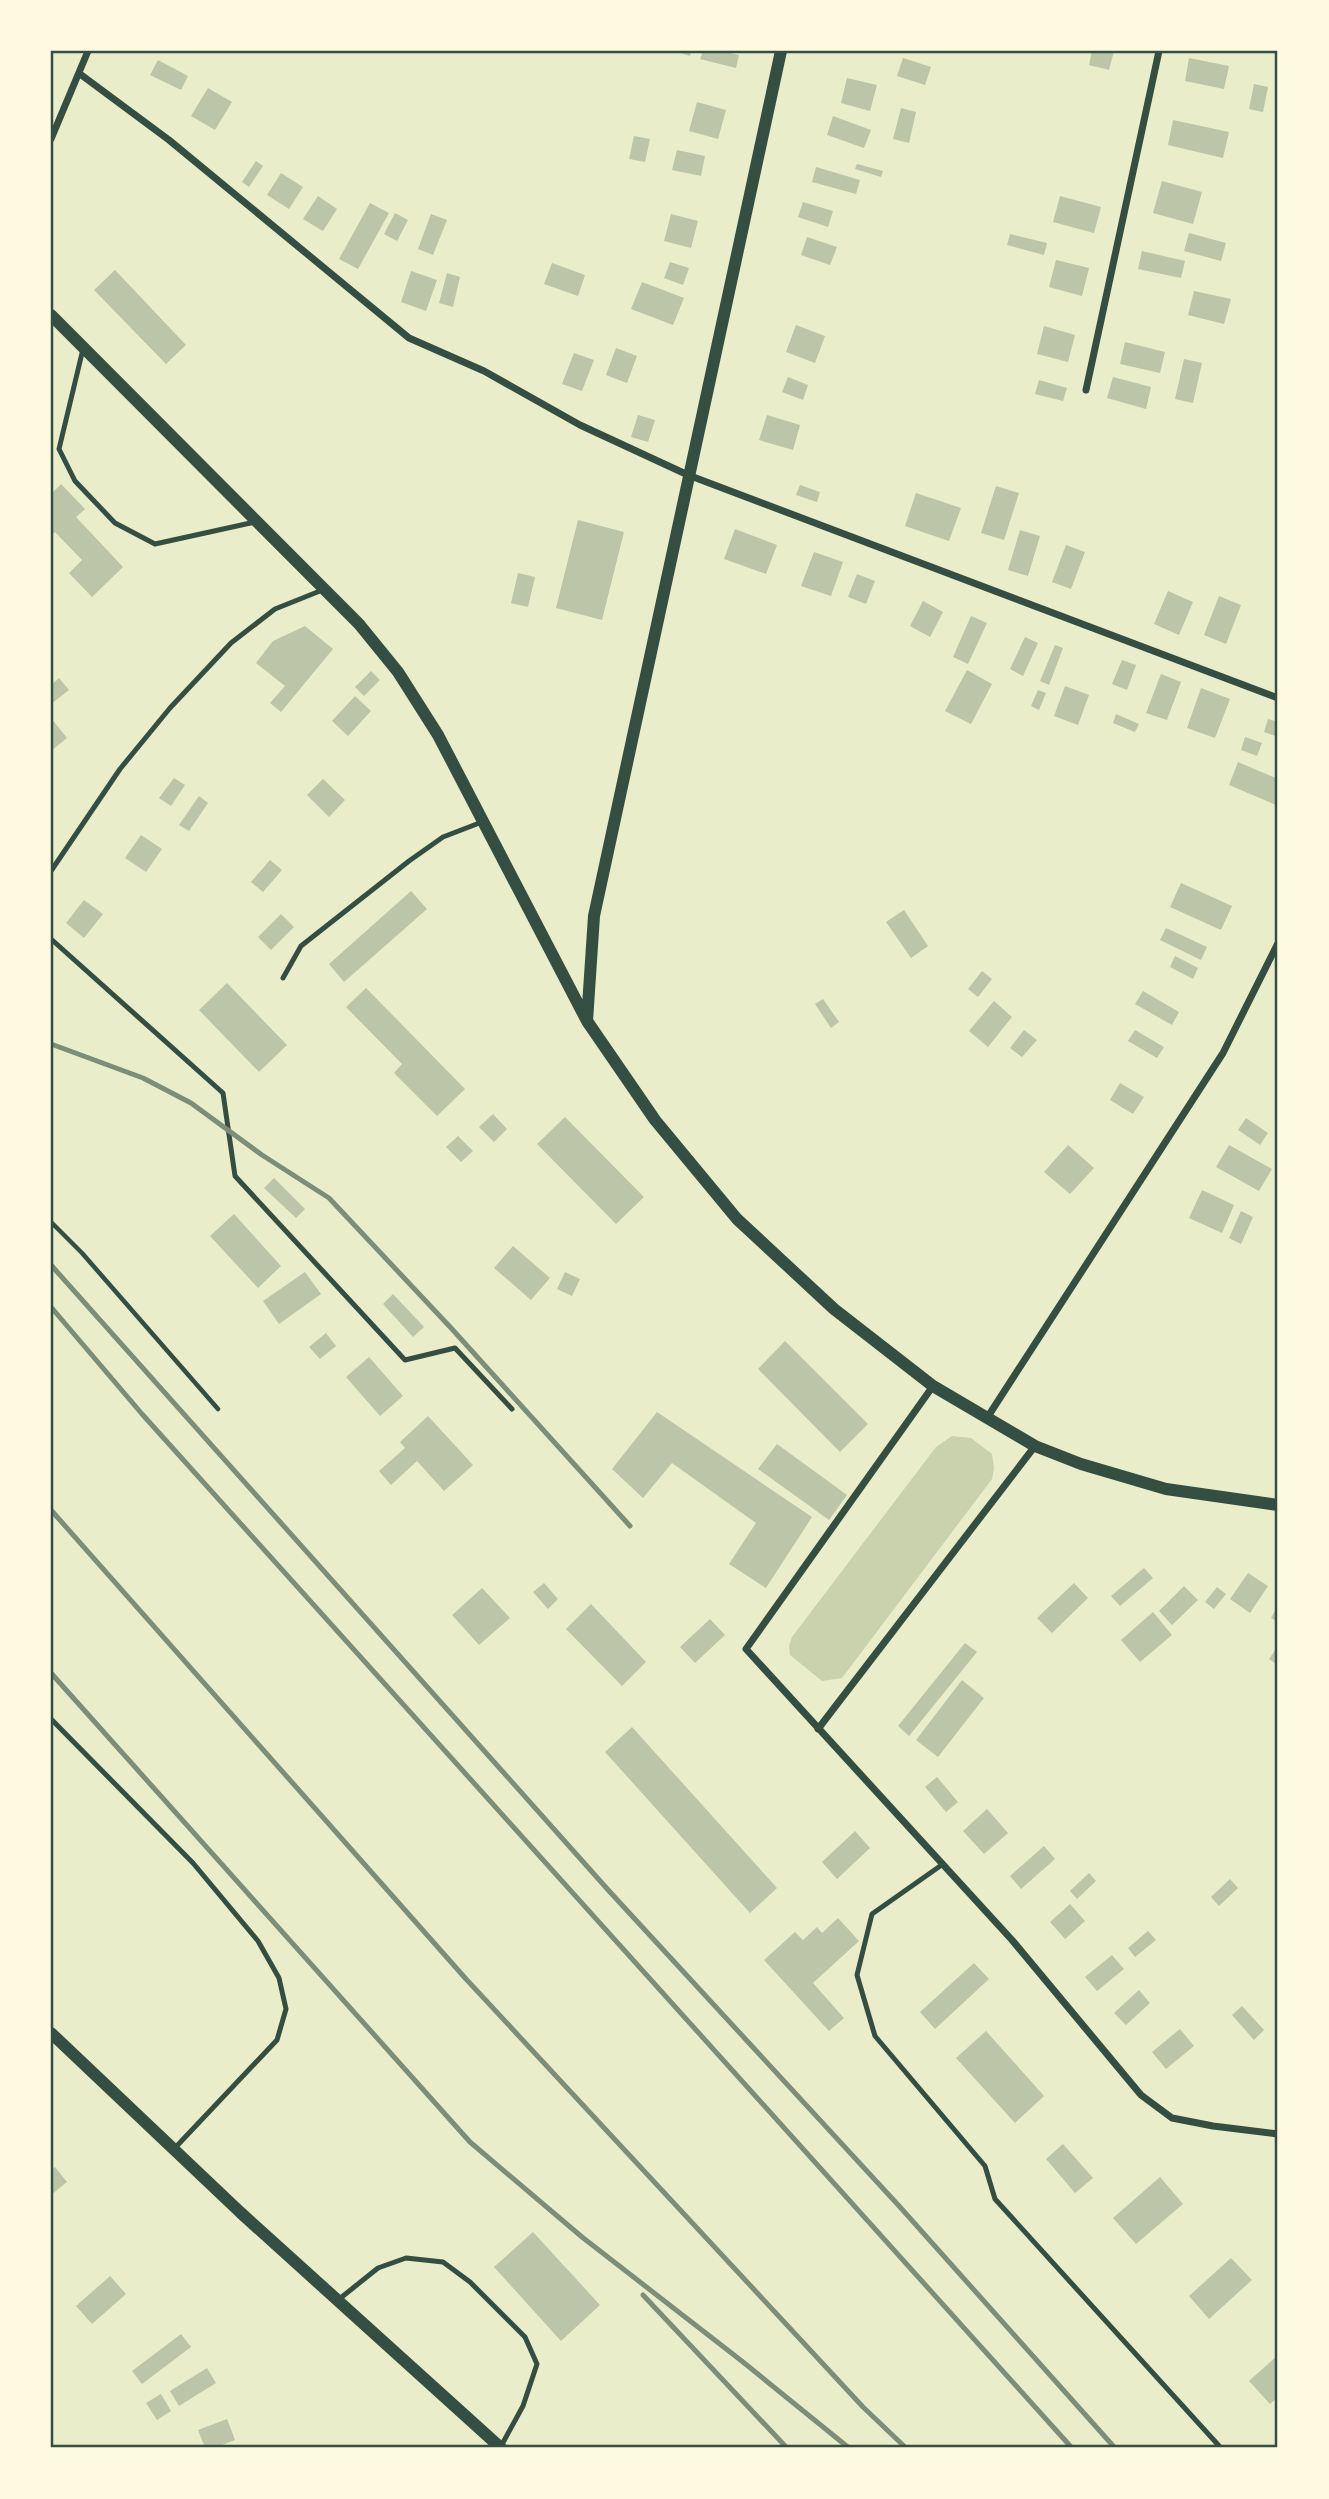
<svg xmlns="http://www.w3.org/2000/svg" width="1329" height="2499" font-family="'Open Sans',sans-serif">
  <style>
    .green { fill: #cad2ad }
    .building { fill: #bcc5a7 }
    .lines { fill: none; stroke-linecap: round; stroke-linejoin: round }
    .path { stroke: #344e41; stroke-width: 4.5 }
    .service { stroke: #344e41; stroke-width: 5 }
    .minor { stroke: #344e41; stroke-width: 7 }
    .tertiary { stroke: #344e41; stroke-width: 12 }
    .rail { stroke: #7c8e77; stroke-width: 5 }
    .neatline { fill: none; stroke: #344e41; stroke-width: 2.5 }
  </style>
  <rect width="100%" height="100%" fill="#e9edc9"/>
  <path class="green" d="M952,1436L971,1438L992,1454L994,1468L992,1479L842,1678L822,1681L790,1655L789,1646L792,1637L936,1447Z"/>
  <path class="building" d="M674,51H691L690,56Z
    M703,51H721L739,55L736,68L700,59Z
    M1092,51H1114L1109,70L1089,65Z
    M903,58L931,67L925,85L897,76Z
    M1189,58L1229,66L1224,89L1185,81Z
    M158,60L188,76L181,90L150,75Z
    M847,78L877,85L870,111L841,103Z
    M1254,84L1268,87L1263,112L1249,109Z
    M208,88L232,102L215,130L191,116Z
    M697,102L726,110L718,139L689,131Z
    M901,108L916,112L909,143L893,139Z
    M833,116L871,130L864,148L827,135Z
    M1173,120L1229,132L1223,158L1168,145Z
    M634,136L650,139L645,162L629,159Z
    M677,150L705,156L701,176L672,170Z
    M256,161L263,166L249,187L242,182Z
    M857,164L883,171L881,177L855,169Z
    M816,167L860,180L856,194L812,182Z
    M281,173L303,187L289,209L267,195Z
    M1162,181L1202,192L1193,224L1153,213Z
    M318,196L337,209L323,231L303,219Z
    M1060,196L1101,207L1094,233L1053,222Z
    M803,202L833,211L828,227L798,217Z
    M370,203L389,213L358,269L339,259Z
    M395,213L408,220L397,241L384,234Z
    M431,214L447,220L433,255L418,249Z
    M671,214L698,221L691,248L664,241Z
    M1189,233L1226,243L1221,261L1184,251Z
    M1010,234L1047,243L1044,255L1007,245Z
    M807,237L837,247L830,265L801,255Z
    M1142,251L1185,261L1181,278L1138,269Z
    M1056,260L1089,268L1082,296L1049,287Z
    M670,262L689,268L683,285L664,278Z
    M552,263L585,275L578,296L544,284Z
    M115,270L186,345L166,364L94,290Z
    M411,271L437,280L426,311L401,302Z
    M447,273L460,277L453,307L439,303Z
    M642,282L684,298L673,325L631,309Z
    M1194,291L1231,299L1224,324L1188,315Z
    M796,325L825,336L815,363L786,352Z
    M1044,326L1075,335L1068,362L1037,354Z
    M1125,342L1165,352L1160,373L1120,364Z
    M616,348L637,356L627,383L606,375Z
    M574,353L594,360L582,391L562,384Z
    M1184,359L1202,363L1193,403L1175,399Z
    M788,377L808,385L803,400L782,392Z
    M1113,377L1151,387L1146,409L1107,398Z
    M1039,380L1067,388L1063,401L1035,394Z
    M638,415L655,420L648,442L631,437Z
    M767,415L800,425L793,450L759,440Z
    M61,484L85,509L76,517L123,567L92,597L69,573L82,560L55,532L51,536V494Z
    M800,485L820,492L817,502L796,495Z
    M996,486L1019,493L1004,540L981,533Z
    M916,493L961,508L949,541L905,526Z
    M578,520L624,532L602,620L556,608Z
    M735,529L777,545L766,574L724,559Z
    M1020,530L1040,536L1028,576L1008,570Z
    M1066,545L1085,552L1071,589L1052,582Z
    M814,552L843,562L831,596L801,586Z
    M518,573L535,577L528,607L511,603Z
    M857,574L875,581L866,604L848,597Z
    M1168,591L1193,602L1179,635L1154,624Z
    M1219,596L1241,605L1226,644L1204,635Z
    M923,601L943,612L930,637L910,626Z
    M971,616L987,623L968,664L953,657Z
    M305,626L333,649L281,712L270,703L285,686L256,663L273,641Z
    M1025,637L1038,643L1023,676L1010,669Z
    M1055,645L1063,648L1049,685L1040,681Z
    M1122,660L1136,665L1127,690L1112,684Z
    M967,670L992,684L971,724L945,711Z
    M371,671L380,680L364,696L355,687Z
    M1161,674L1181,682L1167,720L1146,713Z
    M59,678L69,690L51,704V685Z
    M1065,686L1089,695L1078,725L1054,716Z
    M1201,688L1230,699L1215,738L1187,728Z
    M1038,690L1046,693L1039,710L1031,706Z
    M355,696L371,711L348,736L332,721Z
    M1116,714L1139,724L1135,732L1113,723Z
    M51,718L67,738L51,751Z
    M1268,719L1278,722V737L1264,732Z
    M1245,737L1262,743L1257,756L1241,750Z
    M1238,762L1278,779L1276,805L1229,785Z
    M174,778L185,785L171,806L159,798Z
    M323,779L345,800L329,817L307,795Z
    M199,796L208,803L189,831L179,825Z
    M141,835L162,849L146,872L125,858Z
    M270,860L282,870L263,892L251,882Z
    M1181,883L1232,906L1221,930L1170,907Z
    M411,891L427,909L344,982L329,964Z
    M84,900L103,914L84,938L66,923Z
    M904,910L928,946L911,958L886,922Z
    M281,914L294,927L271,950L258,937Z
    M1166,928L1207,947L1201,960L1160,940Z
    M1175,956L1198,968L1193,979L1170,967Z
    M982,971L992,979L978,997L968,989Z
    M227,983L287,1045L259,1072L199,1010Z
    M366,988L465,1089L437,1116L394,1073L402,1064L346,1007Z
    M1143,991L1179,1012L1172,1025L1135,1004Z
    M823,999L839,1022L831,1028L815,1004Z
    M994,1001L1012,1017L988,1047L969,1031Z
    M1024,1030L1037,1040L1022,1057L1010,1048Z
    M1135,1030L1164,1047L1157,1058L1128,1041Z
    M1120,1083L1144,1097L1133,1114L1110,1100Z
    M493,1114L507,1129L494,1142L479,1127Z
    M565,1117L644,1197L616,1224L537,1144Z
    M1246,1118L1268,1133L1260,1145L1238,1130Z
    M458,1136L473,1151L461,1162L446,1147Z
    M1068,1145L1094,1168L1070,1194L1044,1172Z
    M1229,1145L1272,1169L1259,1191L1216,1167Z
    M274,1178L305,1209L296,1218L264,1188Z
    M1202,1190L1234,1205L1222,1233L1189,1218Z
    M1241,1211L1253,1217L1241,1244L1229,1238Z
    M234,1214L281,1266L258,1288L210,1236Z
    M513,1246L550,1278L531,1300L494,1268Z
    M305,1272L321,1294L279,1324L263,1301Z
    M565,1272L580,1279L572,1296L557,1289Z
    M393,1294L424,1327L413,1337L383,1304Z
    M326,1333L336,1346L320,1359L309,1347Z
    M785,1341L868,1424L840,1452L758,1369Z
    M369,1357L403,1396L380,1416L346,1377Z
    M657,1412L812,1517L766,1588L729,1564L756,1523L672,1463L643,1498L612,1469Z
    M428,1416L473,1465L444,1491L417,1461L391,1485L379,1471L405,1448L400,1442Z
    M777,1444L847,1495L829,1520L758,1469Z
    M1144,1568L1153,1578L1120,1606L1111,1596Z
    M1248,1573L1268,1586L1250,1613L1230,1599Z
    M544,1583L558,1599L548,1609L533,1592Z
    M1074,1583L1088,1598L1052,1633L1037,1618Z
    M1184,1586L1198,1600L1172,1625L1159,1611Z
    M1217,1587L1226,1594L1214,1609L1205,1602Z
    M482,1588L510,1618L479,1645L452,1615Z
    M591,1604L646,1662L622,1686L566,1629Z
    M1278,1605V1622L1271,1618Z
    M1153,1612L1172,1635L1140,1662L1121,1640Z
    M710,1619L725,1635L695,1663L680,1647Z
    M965,1643L977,1652L909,1736L898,1726Z
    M1278,1646V1665L1269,1659Z
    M962,1680L984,1698L938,1757L916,1740Z
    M632,1727L777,1888L750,1913L605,1752Z
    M937,1777L958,1802L946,1812L925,1787Z
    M987,1809L1008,1833L984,1854L963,1831Z
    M855,1831L870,1848L837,1879L822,1862Z
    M1044,1846L1055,1859L1021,1889L1010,1876Z
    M1089,1873L1096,1881L1077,1899L1070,1891Z
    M1230,1879L1238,1888L1219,1906L1211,1897Z
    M1070,1904L1085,1921L1065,1939L1050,1922Z
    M838,1918L859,1941L813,1983L844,2018L829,2031L764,1960L795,1932L803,1940L817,1927L822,1933Z
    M1148,1931L1156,1940L1135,1957L1128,1948Z
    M1112,1955L1124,1969L1097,1991L1085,1977Z
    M974,1963L989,1979L935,2029L920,2012Z
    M1139,1990L1150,2003L1126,2025L1114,2013Z
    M1242,2006L1264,2030L1254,2040L1232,2015Z
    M1180,2029L1194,2046L1166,2069L1152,2052Z
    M986,2031L1044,2096L1015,2123L956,2058Z
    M1063,2144L1093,2178L1075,2193L1046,2159Z
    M55,2167L67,2182L51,2195V2171Z
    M1160,2177L1183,2204L1136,2244L1113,2218Z
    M533,2232L600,2305L561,2341L494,2267Z
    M1231,2258L1252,2280L1209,2319L1189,2296Z
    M110,2276L126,2294L92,2324L76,2306Z
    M181,2334L191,2347L142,2384L132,2371Z
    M1278,2355V2397L1270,2404L1249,2381Z
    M207,2368L216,2383L179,2406L170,2391Z
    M161,2394L171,2411L157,2420L146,2403Z
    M227,2419L235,2440L214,2448H205L198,2430Z"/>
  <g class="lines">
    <path class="path" d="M51,1222L82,1253L218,1409"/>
    <path class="service" d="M83,349L59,449L75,481L115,523L155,544L255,522
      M51,871L120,769L170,708L231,643L275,609L325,589
      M51,939L223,1093L235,1176L405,1360L455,1348L512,1409
      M283,978L301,946L409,861L443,837L482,822
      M51,1719L193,1863L258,1941L279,1978L286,2009L277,2040L173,2150
      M943,1864L872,1914L857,1975L875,2036L985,2166L995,2199L1221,2448
      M338,2300L378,2268L406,2258L443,2262L470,2282L525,2337L537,2364L523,2406L500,2448"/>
    <path class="minor" d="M80,74L169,140L409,338L484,371L580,425L688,475L1278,698
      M51,139L88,51
      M1086,390L1159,51
      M933,1386L746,1649L1012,1940L1141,2095L1172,2118L1213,2126L1278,2134
      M987,1418L1223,1053L1278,943
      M818,1729L1035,1446"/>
    <path class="tertiary" d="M51,315L359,624L398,672L438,735L587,1021L655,1120L737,1219L834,1309L933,1386L1035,1446L1081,1464L1166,1489L1278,1505
      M587,1021L594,916L781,51
      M51,2033L241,2213L501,2448"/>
    <path class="rail" d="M51,1044L143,1078L191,1103L262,1155L329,1198L452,1329L630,1526
      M51,1265L610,1892L900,2207L1115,2448
      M51,1307L142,1414L1072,2448
      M51,1510L466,1979L863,2407L906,2448
      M51,1673L470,2142L582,2237L743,2362L849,2448
      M643,2295L787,2448"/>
  </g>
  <rect width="1329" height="2499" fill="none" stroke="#fefae0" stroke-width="105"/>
  <rect x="52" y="52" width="1224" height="2394" class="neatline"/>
</svg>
